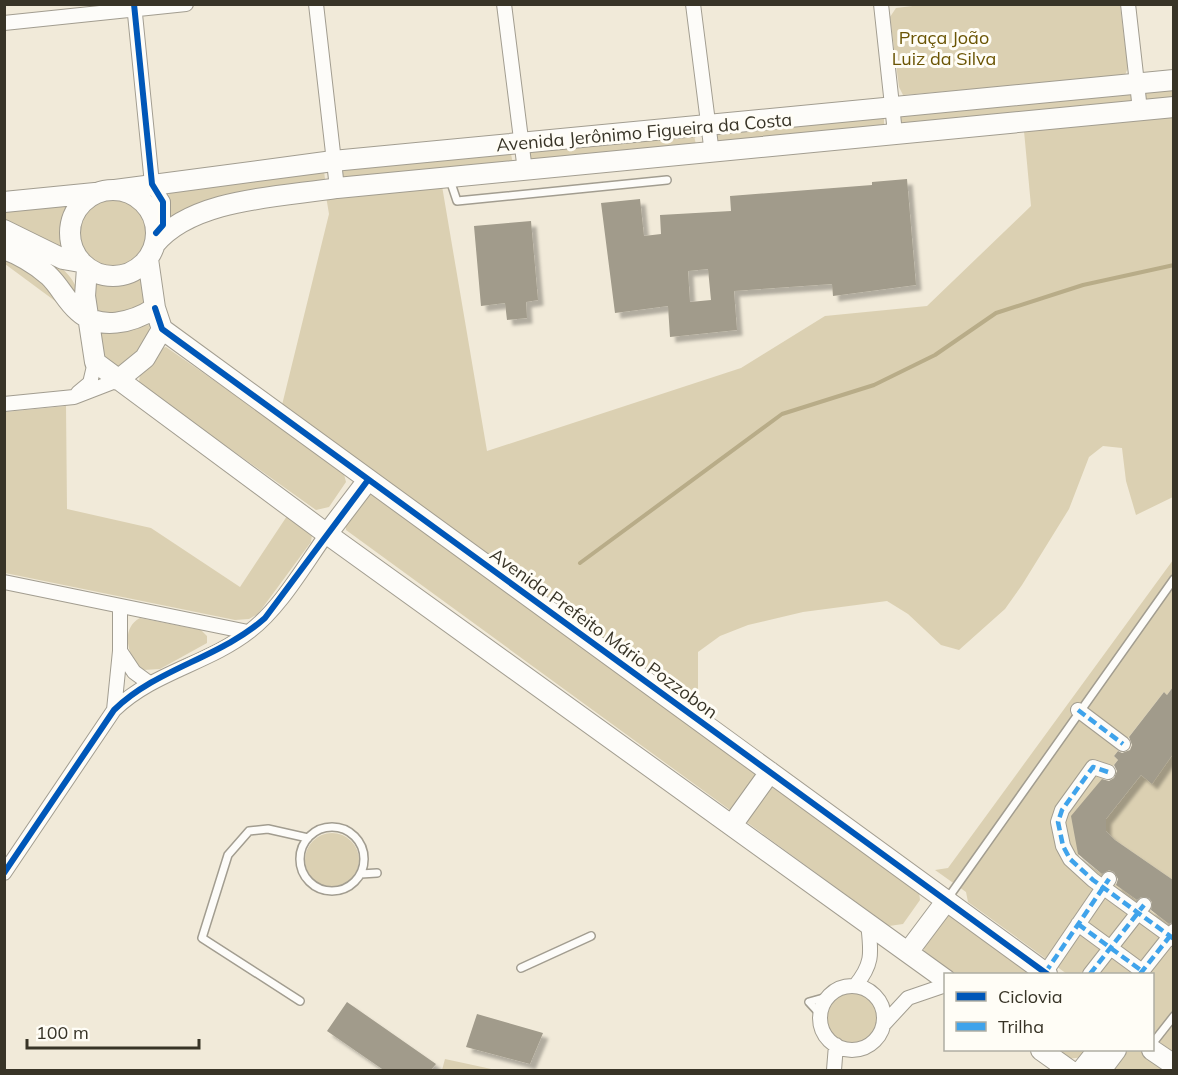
<svg xmlns="http://www.w3.org/2000/svg" width="1178" height="1075" font-family="Mulish,sans-serif">
  <style>
    .green { fill: #dbd0b2 }
    .lines { fill: none; stroke-linecap: round; stroke-linejoin: round }
    .stream { stroke: #b8ac88; stroke-width: 4 }
    .building { fill: #a19b8b; fill-rule: evenodd; filter: url(#shadow) }
    .lane-casing { stroke: #a29d90; stroke-width: 10 }
    .street-casing { stroke: #a29d90; stroke-width: 16 }
    .secondary-casing { stroke: #a29d90; stroke-width: 22 }
    .lane { stroke: #fdfcf9; stroke-width: 7 }
    .street { stroke: #fdfcf9; stroke-width: 14 }
    .secondary { stroke: #fdfcf9; stroke-width: 20 }
    .quiet { stroke: #3fa3eb; stroke-width: 4.5; stroke-dasharray: 9 4.5; stroke-linecap: butt }
    .cycleway-casing { stroke: #fffdf6; stroke-width: 10 }
    .cycleway { stroke: #0057b8; stroke-width: 6 }
    .labels { text-anchor: middle; dominant-baseline: central; stroke-width: 6; stroke-linejoin: round; paint-order: stroke }
    .park-label { font-size: 18px; fill: #6b5505; stroke: #fffdf6 }
    .street-label { font-size: 18px; fill: #383427; stroke: #fffdf6 }
  </style>
  <defs>
    <filter id="shadow"><feDropShadow dx="5.5" dy="5.5" stdDeviation="1.5" flood-color="#0004"/></filter>
  </defs>
  <rect width="100%" height="100%" fill="#f1ead9"/>
  <path class="green" d="M929,4L1120,5L1128,68L1124,77L903,95L899,87L890,17L896,8Z
    M1173,84V103L1151,105L1145,99L1144,91Z
    M1131,92L1132,102L906,127L901,123V115Z
    M1173,115V497L1136,515L1126,481L1122,448L1103,446L1089,457L1069,509L1022,585L1005,609L959,650L941,645L908,614L887,601L803,612L748,625L720,636L698,652V705L282,405L329,214L326,196L442,186L487,451L741,368L825,316L927,306L1031,206L1024,131Z
    M884,117V125L716,143L715,135L719,130Z
    M694,135L696,145L530,161V152L537,147Z
    M511,154L513,164L348,182L342,177L341,169Z
    M324,171L325,179L321,185L171,219L168,195L170,192Z
    M76 233a36 36 0 1 1 72 0a36 36 0 1 1-72 0Z
    M74,201L64,222L65,245L57,248L5,223V206Z
    M5,235C34,251 72,263 80,298Z
    M5,254L54,288L70,312L5,264Z
    M141,272L145,302L144,310L122,318L95,311L93,276C110,286 125,277 141,272Z
    M150,325L147,345L120,367L105,360L95,329Z
    M166,347L343,470L346,482L329,507L316,510L139,384C140,366 148,352 166,347Z
    M66,406L67,509L151,528L240,587L289,513L312,535L311,542L258,614L249,619L235,620L5,573V412Z
    M377,492L918,885L920,900L903,924L889,926L346,530L345,517L363,494Z
    M1173,560V687L1167,695L1164,692L1114,756L1118,760L1072,816L1079,857L1173,927V1052L1153,1037L1152,974H1067L968,902L966,892L935,870L948,868Z
    M140,618L201,630L207,636V643L160,669L143,670C127,658 120,628 140,618Z
    M1173,754V880L1115,840L1106,831V819L1141,775L1152,783Z
    M305 860a27 27 0 1 1 54 0a27 27 0 1 1-54 0Z
    M944,915H958L1039,974H951L925,956L923,941Z
    M826 1019a26 26 0 1 1 52 0a26 26 0 1 1-52 0Z
    M1053,1050H1091L1085,1057L1066,1059Z
    M1122,1050H1143L1171,1070H1106Z
    M445,1059L496,1070H442Z"/>
  <g class="lines">
    <path class="stream" d="M580,563L782,414L874,385L935,355L996,313L1083,285L1174,265"/>
  </g>
  <path class="building" d="M907,179L916,285L833,296L832,284L734,291L737,330L670,337L668,306L615,313L601,203L640,199L644,236L661,234L660,215L731,211L730,196L872,185V182ZM708,269L711,300L690,302L688,271Z
    M531,221L538,300L526,302L527,318L507,320L505,303L481,306L474,226Z
    M1173,687V754L1152,784L1141,775L1106,819V831L1115,840L1173,880V922L1169,924L1151,910L1152,902L1149,898L1141,897L1137,900L1116,885L1118,879L1114,872L1109,870L1102,874L1078,854L1071,816L1102,779L1109,781L1114,778L1117,771L1114,765L1118,760L1114,756L1118,751L1122,753L1130,750L1132,745L1129,737L1164,692L1167,695Z
    M347,1002L436,1064L430,1071H385L327,1031Z
    M477,1014L543,1033L530,1064L466,1047Z"/>
  <g class="lines">
    <g class="lane-casing">
      <path id="lane" d="M450,180L457,201L667,180
        M300 859a32 32 0 1 1 64 0a32 32 0 1 1-64 0Z
        M361,874L377,873
        M948,898L1174,579
        M521,968L591,936
        M300,1001L202,938L228,855L249,831L268,829L308,838
        M820,1014L809,1002L827,997
        M1152,1044L1174,1016"/>
    </g>
    <g class="street-casing">
      <path id="street" d="M134,4L152,184L163,202V225L156,233
        M316,4L337,188
        M504,4L525,171
        M693,4L712,154
        M881,4L895,133
        M1128,4L1140,110
        M4,23L186,4
        M78,393L90,383L95,362
        M4,404L74,397L118,380
        M4,582L248,632
        M120,651L134,672L149,683
        M114,710L120,651V607
        M1078,710L1123,744
        M1108,772L1093,767L1062,810L1058,822L1063,846L1070,859L1093,880L1174,939
        M4,873L114,710C153,672 208,664 250,631C281,607 304,566 327,534
        M1078,924L1142,971
        M1045,973L1109,879
        M1090,974L1144,905
        M1140,974L1174,931
        M855,986C874,963 871,952 868,923
        M820 1018a32 32 0 1 1 64 0a32 32 0 1 1-64 0Z
        M883,1025L908,998L946,985
        M834,1070L836,1045"/>
    </g>
    <g class="secondary-casing">
      <path id="secondary" d="M70 233a43 43 0 1 1 86 0a43 43 0 1 1-86 0Z
        M115,190L333,161L1174,80
        M4,202L95,193
        M4,230L63,259L80,262
        M155,244C193,198 281,197 337,188L1174,107
        M4,249C20,255 35,264 48,275C60,286 66,301 78,311C100,331 132,323 155,308
        M148,259L155,308L162,329L1047,974
        M87,268L85,296L95,362L327,534L946,980
        M118,380L145,358L162,329
        M327,534L368,480
        M732,825L770,772
        M908,952L947,900
        M1041,1050L1069,1070
        M1152,1050L1174,1065
        M1082,1070L1098,1050
        M1101,1070L1116,1050"/>
    </g>
    <use href="#lane" class="lane"/>
    <use href="#street" class="street"/>
    <use href="#secondary" class="secondary"/>
    <path class="quiet" d="M1078,710L1123,744
      M1108,772L1093,767L1062,810L1058,822L1063,846L1070,859L1093,880L1174,939
      M1078,924L1142,971
      M1045,973L1109,879
      M1090,974L1144,905
      M1140,974L1174,931"/>
    <g class="cycleway-casing">
      <path id="cycleway" d="M134,4L152,184L163,202V225L156,233
        M155,308L162,329L1047,974
        M4,873L114,710C157,668 220,658 265,618L368,480"/>
    </g>
    <use href="#cycleway" class="cycleway"/>
  </g>
  <g class="labels">
    <g class="park-label">
      <text x="944" y="37">Praça João<tspan x="944" dy="21">Luiz da Silva</tspan></text>
    </g>
    <g class="street-label">
      <text transform="translate(644 132) rotate(-5)">Avenida Jerônimo Figueira da Costa</text>
      <text transform="translate(604 633) rotate(36)">Avenida Prefeito Mário Pozzobon</text>
    </g>
  </g>
  <rect width="1178" height="1075" fill="none" stroke="#383427" stroke-width="12"/>
  <rect x="944" y="973" width="210" height="78" fill="#fffdf6" stroke="#afada3" stroke-width="1.5"/>
  <rect x="956" y="992" width="30" height="9" fill="#0057b8" stroke="#afada3" stroke-width="1.5"/>
  <text x="998" y="1003" font-size="18" fill="#383427">Ciclovia</text>
  <rect x="956" y="1022" width="30" height="9" fill="#3fa3eb" stroke="#afada3" stroke-width="1.5"/>
  <text x="998" y="1033" font-size="18" fill="#383427">Trilha</text>
  <path d="M27 1039v9h172v-9" fill="none" stroke="#383427" stroke-width="3"/>
  <text x="36" y="1039" font-size="18" fill="#383427" stroke="#fffdf6" stroke-width="4.5" paint-order="stroke">100 m</text>
</svg>
